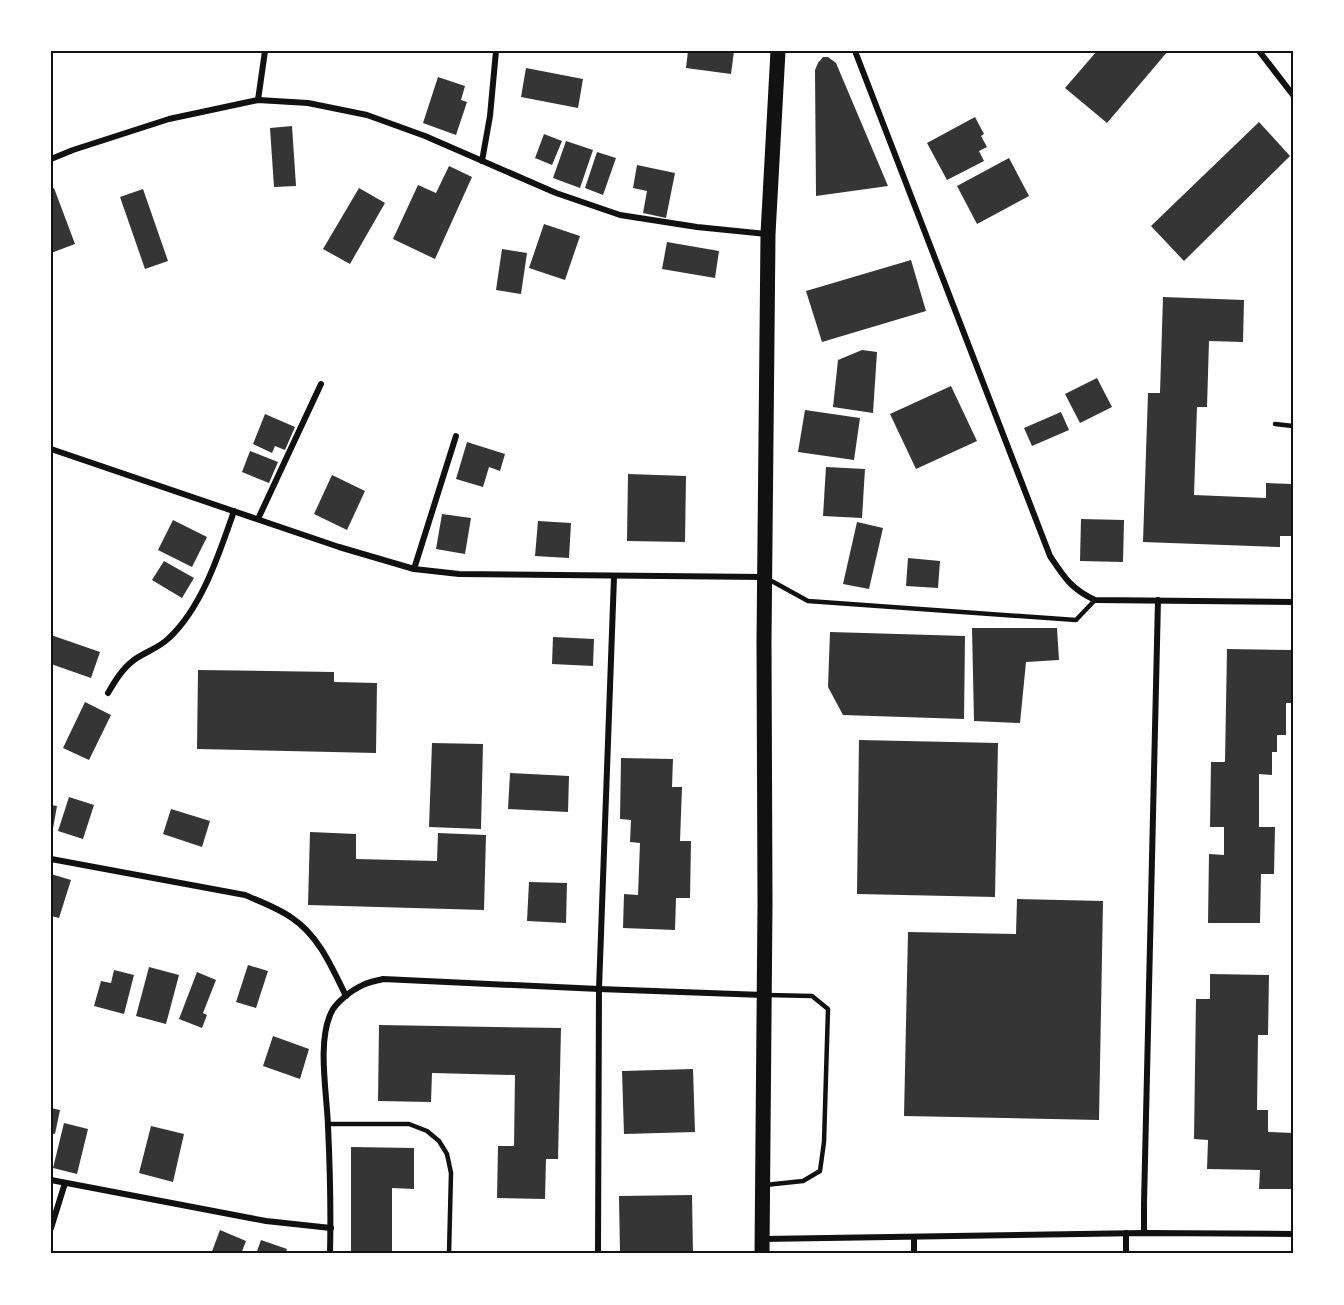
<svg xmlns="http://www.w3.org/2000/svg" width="1344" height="1305" viewBox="0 0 1344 1305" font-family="'Source Sans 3',sans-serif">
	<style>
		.building { fill: #353535 }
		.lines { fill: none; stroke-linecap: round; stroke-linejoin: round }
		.service { stroke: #111; stroke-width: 4.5 }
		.minor { stroke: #111; stroke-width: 6 }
		.primary { stroke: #111; stroke-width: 15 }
		.neatline { fill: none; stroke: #111; stroke-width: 2 }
	</style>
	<rect width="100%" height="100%" fill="#fff"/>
	<!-- building -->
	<g class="building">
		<polygon points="688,51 734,51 731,74 686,68"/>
		<polygon points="1097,51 1168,51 1107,123 1065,88"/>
		<polygon points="823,57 828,57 836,63 888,186 816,196 815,70 818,63"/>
		<polygon points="526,68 583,79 578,108 521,97"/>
		<polygon points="438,77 465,86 461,100 467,102 456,135 423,123"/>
		<polygon points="975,117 984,134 981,136 987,147 979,151 984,161 947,180 927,143"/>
		<polygon points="1259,122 1290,156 1184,261 1151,226"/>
		<polygon points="292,126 296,186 274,187 270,128"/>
		<polygon points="544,134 562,141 552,165 535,158"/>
		<polygon points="566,141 593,150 580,188 553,178"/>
		<polygon points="597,152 616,158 603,195 585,188"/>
		<polygon points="1009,158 1029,196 977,224 957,186"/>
		<polygon points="637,165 675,173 666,218 643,213 647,191 633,188"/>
		<polygon points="449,166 472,177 435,259 393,239 418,185 436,193"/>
		<polygon points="54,188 75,244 51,253 51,189"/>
		<polygon points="359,188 385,203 350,264 323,249"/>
		<polygon points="143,189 168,261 145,269 120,197"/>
		<polygon points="544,224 580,236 565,280 529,268"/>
		<polygon points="667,242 719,251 715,278 662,269"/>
		<polygon points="502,249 527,253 521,294 496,290"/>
		<polygon points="911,260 926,311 822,342 806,291"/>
		<polygon points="1163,297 1244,300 1243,342 1209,341 1207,407 1197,407 1194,495 1266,498 1266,483 1293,484 1293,536 1280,536 1280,547 1143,542 1148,393 1160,393"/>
		<polygon points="862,350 877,352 873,413 833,407 838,360"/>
		<polygon points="1097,378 1112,407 1080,423 1065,394"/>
		<polygon points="951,386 977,441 916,469 890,414"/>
		<polygon points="805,410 860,418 854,460 798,452"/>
		<polygon points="1061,412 1069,430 1032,446 1024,428"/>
		<polygon points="265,414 295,427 285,450 275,446 272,453 253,444"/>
		<polygon points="467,442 505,454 500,471 489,467 483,487 456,479"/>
		<polygon points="250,451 278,462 269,483 242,472"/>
		<polygon points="826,467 865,469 862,518 823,516"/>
		<polygon points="628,474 686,476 685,542 627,541"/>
		<polygon points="332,475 365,491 347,530 314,514"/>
		<polygon points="442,514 471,518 465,554 436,549"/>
		<polygon points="1081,519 1124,520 1123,562 1080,561"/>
		<polygon points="173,520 207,537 192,567 158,550"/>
		<polygon points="538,521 571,523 569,558 535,556"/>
		<polygon points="857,522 883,528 869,589 843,584"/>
		<polygon points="908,558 940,561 938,588 906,586"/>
		<polygon points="164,561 194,578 182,598 152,580"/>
		<polygon points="972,628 1057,628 1059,660 1026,662 1020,723 974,721"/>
		<polygon points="830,632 965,636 964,719 843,715 828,687"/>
		<polygon points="51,635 100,652 91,678 51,664"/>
		<polygon points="553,637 594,639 593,666 552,664"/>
		<polygon points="1227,649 1293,650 1293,703 1286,703 1286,735 1277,735 1277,752 1272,752 1272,775 1259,774 1259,827 1275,827 1274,874 1261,874 1260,923 1208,923 1209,854 1224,855 1224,827 1210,827 1211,762 1225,762"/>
		<polygon points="198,670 334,672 334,682 377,683 376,753 197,749"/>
		<polygon points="85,702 111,715 89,760 63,748"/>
		<polygon points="859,740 998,743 995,897 857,894"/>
		<polygon points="432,743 483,744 481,829 429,827"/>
		<polygon points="621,758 673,759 672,787 682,787 680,841 691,841 690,898 676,898 675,930 623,928 624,894 638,895 640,843 630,842 631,820 620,819"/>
		<polygon points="510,773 569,776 568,812 508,809"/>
		<polygon points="69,797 94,805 83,839 58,831"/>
		<polygon points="51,805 57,806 52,834 51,834"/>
		<polygon points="171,809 210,821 202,847 163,834"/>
		<polygon points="310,832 356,834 356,859 437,861 438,833 486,835 484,910 308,905"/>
		<polygon points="51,874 71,880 59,918 51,916"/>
		<polygon points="529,882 567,883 566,923 527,921"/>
		<polygon points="1017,899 1103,901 1099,1120 904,1116 908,932 1016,934"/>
		<polygon points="248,965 268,971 256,1008 236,1002"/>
		<polygon points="149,967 179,975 166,1024 136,1016"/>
		<polygon points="114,970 134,975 124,1014 94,1006 101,981 111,983"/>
		<polygon points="197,972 216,980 203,1013 207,1015 202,1028 179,1019"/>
		<polygon points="1210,974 1269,975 1268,1035 1258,1035 1257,1110 1268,1110 1268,1132 1293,1133 1293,1189 1259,1189 1260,1170 1207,1169 1208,1140 1194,1139 1196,999 1210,999"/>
		<polygon points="379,1025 561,1028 558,1159 546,1159 545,1199 497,1198 498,1146 514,1146 515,1075 432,1073 431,1102 378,1101"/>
		<polygon points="273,1036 309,1049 300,1079 263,1066"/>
		<polygon points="693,1069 695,1132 624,1134 622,1071"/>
		<polygon points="51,1108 60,1110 55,1134 51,1133"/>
		<polygon points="64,1123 88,1129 77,1174 53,1168"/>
		<polygon points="151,1126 184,1134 173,1182 139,1173"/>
		<polygon points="351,1147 414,1148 414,1189 392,1188 392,1254 351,1254"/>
		<polygon points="692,1195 693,1254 620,1254 619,1196"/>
		<polygon points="220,1230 246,1241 241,1254 211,1254"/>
		<polygon points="261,1240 287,1249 285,1254 256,1254"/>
	</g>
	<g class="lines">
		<!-- service -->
		<g class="service">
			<polyline points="1275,424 1293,426"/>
			<polyline points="768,579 808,601 1076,620 1095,600"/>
			<polyline points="328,1124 409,1124 427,1131 439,1141 447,1154 451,1173 449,1254"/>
			<polyline points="765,1185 803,1181 820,1171 824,1142 828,1009 812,996 767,995"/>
		</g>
		<!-- minor -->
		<g class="minor">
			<path d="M855,51L1050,556C1064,577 1071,589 1095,600L1293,602"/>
			<polyline points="1259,51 1293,95"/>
			<polyline points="258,100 265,51"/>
			<polyline points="51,159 73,150 169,119 258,100 308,103 367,115 425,136 556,193 620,215 697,227 767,234"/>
			<polyline points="482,161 490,116 496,51"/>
			<polyline points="51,449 339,547 414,569 459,574 763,577"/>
			<polyline points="258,519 321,384"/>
			<polyline points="414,569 456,436"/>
			<path d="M108,693C115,681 122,669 134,660C145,652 159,648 169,638C202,607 219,554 234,511"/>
			<path d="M51,859L245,895C261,902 278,908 292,918C319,936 332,968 346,996"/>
			<polyline points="51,1180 266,1221 331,1228"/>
			<polyline points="51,1228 65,1183"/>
			<polyline points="1144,1233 1144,1203 1158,600"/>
			<polyline points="914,1237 914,1254"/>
			<polyline points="763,1239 1144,1233 1293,1234"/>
			<path d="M330,1254C331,1211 330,1168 328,1126C327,1094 317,1042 331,1013C335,1003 352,990 361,986C368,982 376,981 383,979L599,989L763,995"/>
			<polyline points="598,1254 599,989 614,577"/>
			<polyline points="1126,1254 1126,1233"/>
		</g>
		<!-- primary -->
		<polyline class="primary" points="762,1254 765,903 764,641 768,234 778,51"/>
	</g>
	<!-- border -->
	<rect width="1344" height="1305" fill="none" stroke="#ffffff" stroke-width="105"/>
	<rect x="52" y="52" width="1240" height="1200" class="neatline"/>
</svg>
